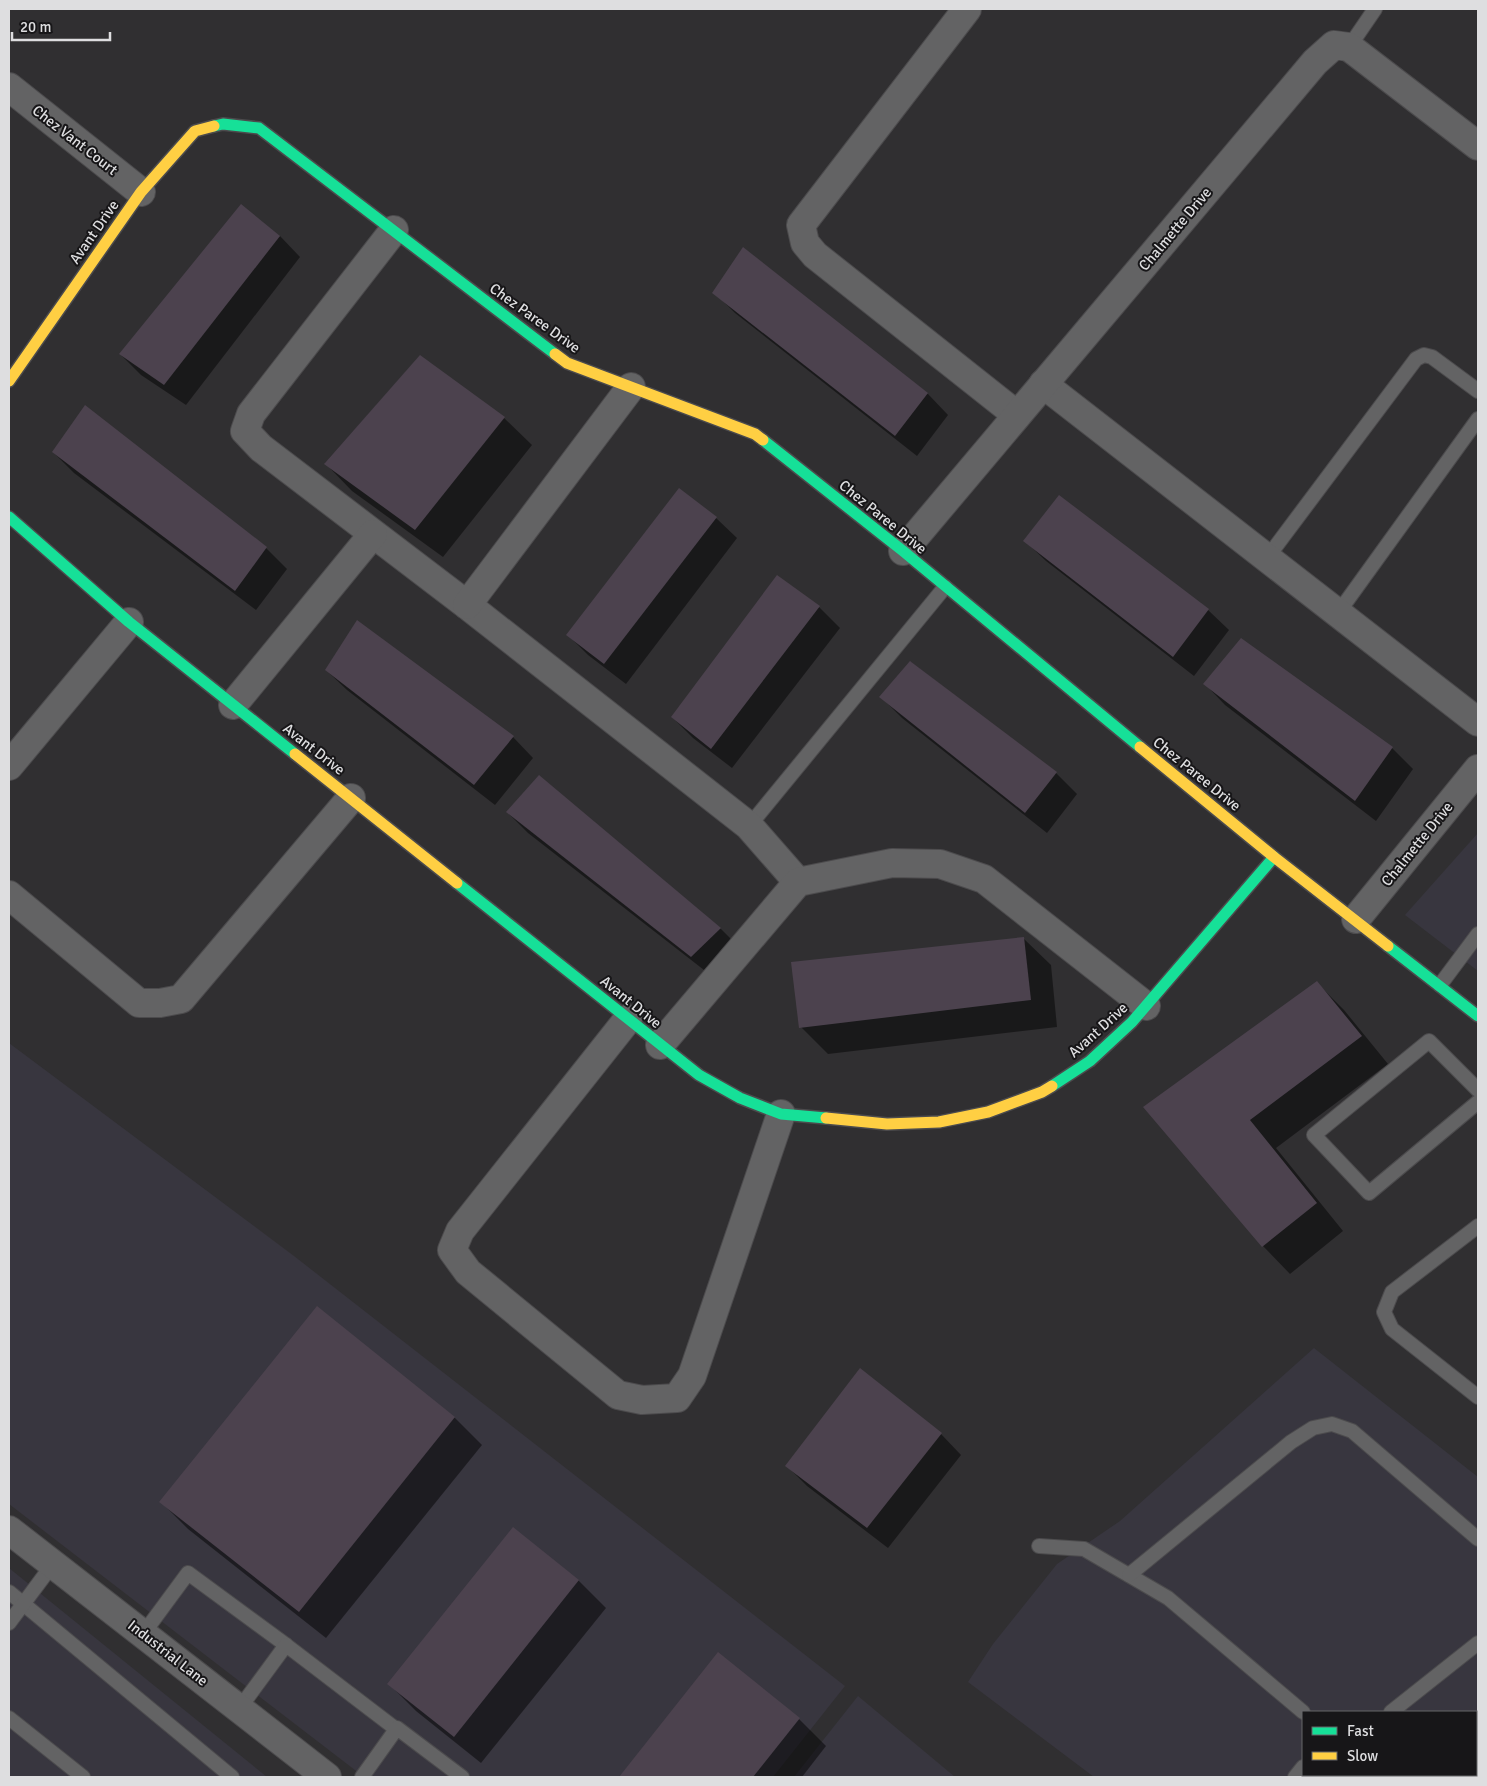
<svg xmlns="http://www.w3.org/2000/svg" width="1487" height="1786" viewBox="0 0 1487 1786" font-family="Signika,sans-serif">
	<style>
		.built { fill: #38363f }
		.shadow { fill: #0007 }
		.building { fill: #4c424e }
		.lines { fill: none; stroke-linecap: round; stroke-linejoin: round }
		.lane-casing { stroke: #4c4b4d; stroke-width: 16 }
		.street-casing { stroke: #4c4b4d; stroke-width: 30 }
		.fast-casing { stroke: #4c4b4d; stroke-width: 14 }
		.slow-casing { stroke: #4c4b4d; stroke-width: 14 }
		.lane { stroke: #636364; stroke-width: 14 }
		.street { stroke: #636364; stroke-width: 28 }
		.fast { stroke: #16e098; stroke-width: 11 }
		.slow { stroke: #ffcf43; stroke-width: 11 }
		.labels { text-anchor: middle; stroke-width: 4; stroke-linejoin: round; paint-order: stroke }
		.street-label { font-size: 15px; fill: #dedee0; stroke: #171618 }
	</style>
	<rect width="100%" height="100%" fill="#302f31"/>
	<!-- built -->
	<g class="built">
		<polygon points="1478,833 1478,971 1405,915"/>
		<polygon points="9,1043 294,1256 845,1686 773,1777 364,1777 9,1504"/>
		<polygon points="1314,1348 1478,1477 1478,1716 1476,1718 1476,1712 1303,1712 1303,1775 1403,1775 1400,1777 1094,1777 968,1682 993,1644 1057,1564 1120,1521"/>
		<polygon points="9,1568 267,1777 9,1777"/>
		<polygon points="858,1696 955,1777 794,1777"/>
	</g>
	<!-- shadow -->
	<g class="shadow">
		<polygon points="280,236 300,257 186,405 141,375 120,354"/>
		<polygon points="744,249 928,394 948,415 917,456 735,313 714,292"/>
		<polygon points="420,356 504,418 532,445 443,557 352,491 325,463"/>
		<polygon points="53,452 266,548 287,569 256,610 74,473"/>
		<polygon points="716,518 737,538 626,684 588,655 568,635"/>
		<polygon points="1025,541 1208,610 1229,630 1194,676 1046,561"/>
		<polygon points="819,607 840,628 732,768 693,738 672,717"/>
		<polygon points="911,662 1056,773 1077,794 1047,833 902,718 881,697"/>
		<polygon points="326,670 513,737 533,758 495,805 347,690"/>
		<polygon points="1205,684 1392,748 1413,769 1376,821 1225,705"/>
		<polygon points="539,776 721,929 741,949 713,977 528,833 507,812"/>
		<polygon points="1023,938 1051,965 1057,1027 828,1054 801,1027"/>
		<polygon points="1317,983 1344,1010 1388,1064 1276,1148 1343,1231 1290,1274 1263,1246 1145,1107"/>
		<polygon points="317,1308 455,1418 482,1445 326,1638 188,1529 161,1502"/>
		<polygon points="941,1434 961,1455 888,1548 807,1486 787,1466"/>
		<polygon points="514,1529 579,1581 606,1608 481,1763 416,1711 389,1684"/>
		<polygon points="718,1654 799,1719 826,1746 802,1777 620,1777"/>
	</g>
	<!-- building -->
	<g class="building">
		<polygon points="241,204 280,236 164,385 119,354"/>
		<polygon points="743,247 928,393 895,436 712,293"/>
		<polygon points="420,355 505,417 415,530 324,464"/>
		<polygon points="85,405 267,547 235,591 52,452"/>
		<polygon points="679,488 717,517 604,664 566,635"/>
		<polygon points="1059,495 1209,609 1173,657 1023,541"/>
		<polygon points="777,575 820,606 711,749 671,717"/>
		<polygon points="357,620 514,736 474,785 325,670"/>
		<polygon points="1241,638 1393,747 1355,801 1203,684"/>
		<polygon points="910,661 1057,772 1025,813 879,697"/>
		<polygon points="539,775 721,928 691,957 506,812"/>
		<polygon points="1024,937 1031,1000 799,1028 791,962"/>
		<polygon points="1317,981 1362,1036 1250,1120 1317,1203 1262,1247 1143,1107"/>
		<polygon points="317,1306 455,1417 299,1612 159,1502"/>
		<polygon points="860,1368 942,1433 867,1528 785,1466"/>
		<polygon points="513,1527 579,1580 454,1737 387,1684"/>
		<polygon points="718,1652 800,1718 753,1777 619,1777"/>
	</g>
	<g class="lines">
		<defs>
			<g id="lane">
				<polyline points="1349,47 1375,9"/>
				<polyline points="1267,558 1416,359 1424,355 1432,357 1478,391"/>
				<polyline points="1338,613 1478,419"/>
				<polyline points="749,826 945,587"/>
				<polyline points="1440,985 1478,934"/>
				<polyline points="1478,1090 1429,1041 1314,1135 1369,1193 1478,1102"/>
				<polyline points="1478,1226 1392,1292 1384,1312 1392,1329 1478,1397"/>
				<polyline points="1039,1546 1084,1549 1168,1598 1303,1712"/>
				<polyline points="1129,1575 1291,1442 1313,1428 1332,1424 1352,1431 1478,1539"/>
				<polyline points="9,1592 232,1777"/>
				<polyline points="9,1623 53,1564"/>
				<polyline points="143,1634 188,1573 286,1645"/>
				<polyline points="239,1709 286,1645 396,1729"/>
				<polyline points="1391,1712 1478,1643"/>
				<polyline points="9,1718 83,1777"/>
				<polyline points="1377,1775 1380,1777"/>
				<polyline points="362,1777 397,1728 462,1777"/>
				<polyline points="1295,1777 1303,1767"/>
			</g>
			<g id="street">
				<polyline points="967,9 801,225 805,243 815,255 1017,415"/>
				<polyline points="9,87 141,192"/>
				<polyline points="394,230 251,414 245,431 261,448 467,605 749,826 798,882"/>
				<polyline points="1043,384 1478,722"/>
				<polyline points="903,551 1315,62 1334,45 1349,47 1478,146"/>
				<polyline points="467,605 631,387"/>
				<polyline points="233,705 373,534"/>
				<polyline points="9,766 129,622"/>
				<polyline points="9,895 139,1003 160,1003 181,999 351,798"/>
				<polyline points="1356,919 1478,769"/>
				<polyline points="628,1019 460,1231 452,1250 468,1272 618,1395 642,1400 677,1398 692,1376 781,1114"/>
				<polyline points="660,1045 798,882 892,863 940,864 984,879 1146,1006"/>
				<polyline points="9,1530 327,1777"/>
			</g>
			<g id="fast">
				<polyline points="214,126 223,124 259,128 555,354"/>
				<polyline points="763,440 903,551 1140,747"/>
				<polyline points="9,517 129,622 295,754"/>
				<polyline points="457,883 699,1075 740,1098 781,1114 826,1118"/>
				<polyline points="1388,946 1478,1016"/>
				<polyline points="1052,1086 1090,1061 1132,1022 1274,857"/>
			</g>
			<g id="slow">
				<polyline points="555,354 567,363 755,434 763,440"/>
				<polyline points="9,381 141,192 195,131 214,126"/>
				<polyline points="1140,747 1274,857 1388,946"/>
				<polyline points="295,754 457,883"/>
				<polyline points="826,1118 887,1124 939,1122 988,1112 1042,1092 1052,1086"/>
			</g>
		</defs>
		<!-- lane casing -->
		<use href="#lane" class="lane-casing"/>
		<!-- street casing -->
		<use href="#street" class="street-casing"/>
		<!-- fast casing -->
		<use href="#fast" class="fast-casing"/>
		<!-- slow casing -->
		<use href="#slow" class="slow-casing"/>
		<!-- lane -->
		<use href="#lane" class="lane"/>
		<!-- street -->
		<use href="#street" class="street"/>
		<!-- fast -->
		<use href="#fast" class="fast"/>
		<!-- slow -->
		<use href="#slow" class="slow"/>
	</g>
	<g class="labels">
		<!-- street labels -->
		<g class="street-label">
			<text transform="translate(75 140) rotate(38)" y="5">Chez Vant Court</text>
			<text transform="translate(1175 229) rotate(-50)" y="5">Chalmette Drive</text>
			<text transform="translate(94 232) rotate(-55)" y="5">Avant Drive</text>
			<text transform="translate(535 318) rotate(36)" y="5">Chez Paree Drive</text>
			<text transform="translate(883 517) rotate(39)" y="5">Chez Paree Drive</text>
			<text transform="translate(314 749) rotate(38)" y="5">Avant Drive</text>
			<text transform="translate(1197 774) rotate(39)" y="5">Chez Paree Drive</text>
			<text transform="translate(1417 844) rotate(-51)" y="5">Chalmette Drive</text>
			<text transform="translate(631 1002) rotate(39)" y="5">Avant Drive</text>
			<text transform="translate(1098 1030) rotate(-42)" y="5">Avant Drive</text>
			<text transform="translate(168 1653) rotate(38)" y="5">Industrial Lane</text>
		</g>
	</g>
	<!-- border -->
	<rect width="1487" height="1786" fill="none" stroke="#dedee0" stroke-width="20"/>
	<!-- legend -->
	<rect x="1302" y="1711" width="175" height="65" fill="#171618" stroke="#676668"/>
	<rect x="1312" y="1727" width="25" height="8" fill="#16e098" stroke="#676668"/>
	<text x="1347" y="1736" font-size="15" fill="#dedee0">Fast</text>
	<rect x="1312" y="1752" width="25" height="8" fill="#ffcf43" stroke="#676668"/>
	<text x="1347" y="1761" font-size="15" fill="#dedee0">Slow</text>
	<!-- scale -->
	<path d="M12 32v8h98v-8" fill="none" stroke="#dedee0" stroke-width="2.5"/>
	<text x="20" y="32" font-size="15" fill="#dedee0" stroke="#171618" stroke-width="4" paint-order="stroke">20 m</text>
</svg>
